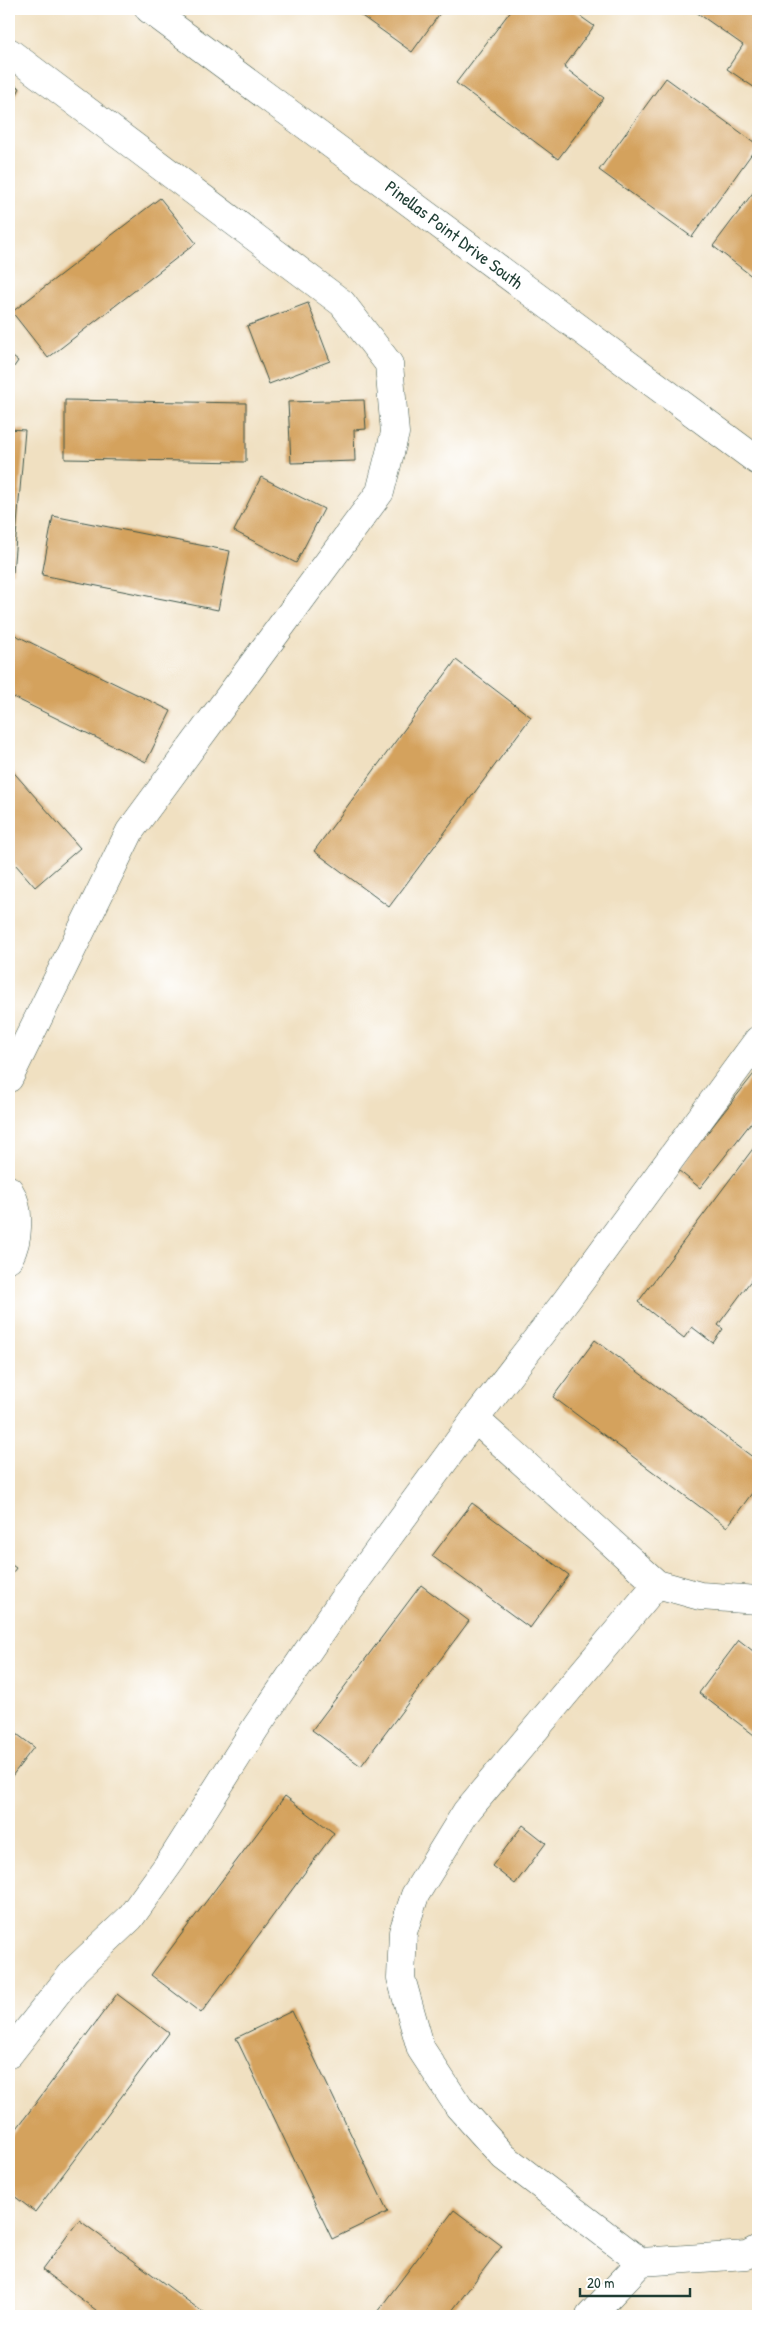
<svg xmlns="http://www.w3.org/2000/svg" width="767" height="2325" viewBox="0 0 767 2325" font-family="'Patrick Hand',sans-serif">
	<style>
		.building { fill: #d4a25d }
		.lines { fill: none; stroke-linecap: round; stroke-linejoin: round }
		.minor-casing { stroke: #3e5549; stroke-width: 29 }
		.minor { stroke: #fff; stroke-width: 28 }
		.labels { text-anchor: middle; stroke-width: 4.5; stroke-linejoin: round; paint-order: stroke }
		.street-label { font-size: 18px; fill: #1f3d34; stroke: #fff }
	</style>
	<rect width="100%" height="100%" fill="#fff"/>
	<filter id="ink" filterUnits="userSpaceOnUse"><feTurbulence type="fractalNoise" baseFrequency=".02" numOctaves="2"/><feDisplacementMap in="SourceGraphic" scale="10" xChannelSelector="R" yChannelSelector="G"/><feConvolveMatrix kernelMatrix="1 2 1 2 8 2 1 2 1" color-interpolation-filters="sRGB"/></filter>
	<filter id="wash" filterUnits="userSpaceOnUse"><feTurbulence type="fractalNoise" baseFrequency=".0096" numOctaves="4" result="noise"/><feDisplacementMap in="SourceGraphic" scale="20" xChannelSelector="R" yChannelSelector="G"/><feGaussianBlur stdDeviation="1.12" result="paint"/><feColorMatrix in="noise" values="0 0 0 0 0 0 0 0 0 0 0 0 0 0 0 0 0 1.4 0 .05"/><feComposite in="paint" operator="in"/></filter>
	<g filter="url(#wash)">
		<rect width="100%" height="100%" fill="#f0e0c1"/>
		<g id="blocks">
			<!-- building -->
			<g class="building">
				<polygon points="352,9 443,9 412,52"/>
				<polygon points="512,9 570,9 594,26 564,67 604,98 558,159 456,83"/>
				<polygon points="698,9 758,9 758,90 727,69 743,45 696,12"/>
				<polygon points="666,78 758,145 692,237 599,170"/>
				<polygon points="9,82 20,88 9,110"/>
				<polygon points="758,186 758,281 713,246"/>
				<polygon points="160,198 196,243 48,358 12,312"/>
				<polygon points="308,303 330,361 269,384 247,326"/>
				<polygon points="9,354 18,361 9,374"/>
				<polygon points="65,400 246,403 246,462 65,459"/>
				<polygon points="364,400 366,429 354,430 355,461 291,463 288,402"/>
				<polygon points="9,429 25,430 13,573 9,573"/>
				<polygon points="261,477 324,509 296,563 234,531"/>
				<polygon points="53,516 230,551 218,610 42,575"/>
				<polygon points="9,632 171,711 146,762 9,695"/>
				<polygon points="456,660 531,717 389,907 314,851"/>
				<polygon points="9,767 80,848 35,887 9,857"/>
				<polygon points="757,1070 758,1114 700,1188 678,1170"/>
				<polygon points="758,1142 758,1271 718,1325 723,1329 713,1343 692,1327 684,1338 638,1302"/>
				<polygon points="595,1340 758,1461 758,1485 727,1527 553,1397"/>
				<polygon points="472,1503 569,1575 530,1628 432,1556"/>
				<polygon points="9,1563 16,1568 9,1578"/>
				<polygon points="421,1585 469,1621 361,1766 312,1730"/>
				<polygon points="739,1640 758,1655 758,1738 699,1693"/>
				<polygon points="9,1728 34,1747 9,1780"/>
				<polygon points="285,1796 334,1833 201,2013 151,1975"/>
				<polygon points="523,1825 546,1843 515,1884 492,1866"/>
				<polygon points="117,1994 169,2033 35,2212 9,2192 9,2139"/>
				<polygon points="292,2011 388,2212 332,2239 236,2038"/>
				<polygon points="454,2210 502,2246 448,2316 374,2316"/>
				<polygon points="79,2220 208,2316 104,2316 42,2270"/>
			</g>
		</g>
	</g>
	<g filter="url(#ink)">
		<use href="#blocks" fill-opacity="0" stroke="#3e5549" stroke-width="1"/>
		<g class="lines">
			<defs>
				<g id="minor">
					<polyline points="149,9 758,461"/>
					<polyline points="9,52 342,303 389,364 395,433 380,492 130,831 9,1078"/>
					<path d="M9,1190C21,1208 19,1240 9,1258"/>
					<polyline points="475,1419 657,1584 700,1596 758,1600"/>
					<polyline points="9,2054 75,1970 130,1918 173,1858 256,1727 348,1592 475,1419 566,1301 758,1040"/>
					<polyline points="641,2262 504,2157 459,2107 421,2049 401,1978 403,1932 415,1895 466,1812 657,1584"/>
					<polyline points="590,2316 641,2262 747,2255 758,2249"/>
				</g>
			</defs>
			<!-- minor casing -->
			<use href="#minor" class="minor-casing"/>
			<!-- minor -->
			<use href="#minor" class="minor"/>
		</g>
	</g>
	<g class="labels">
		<!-- street labels -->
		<g class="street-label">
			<text transform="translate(454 235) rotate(37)" y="6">Pinellas Point Drive South</text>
		</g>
	</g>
	<!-- margin -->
	<rect width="767" height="2325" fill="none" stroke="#fff" stroke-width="30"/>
	<!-- scale -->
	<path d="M580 2288v8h110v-8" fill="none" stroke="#1f3d34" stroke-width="2.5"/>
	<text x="587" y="2288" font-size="15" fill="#1f3d34" stroke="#ffffff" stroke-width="4" paint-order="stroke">20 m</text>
</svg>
